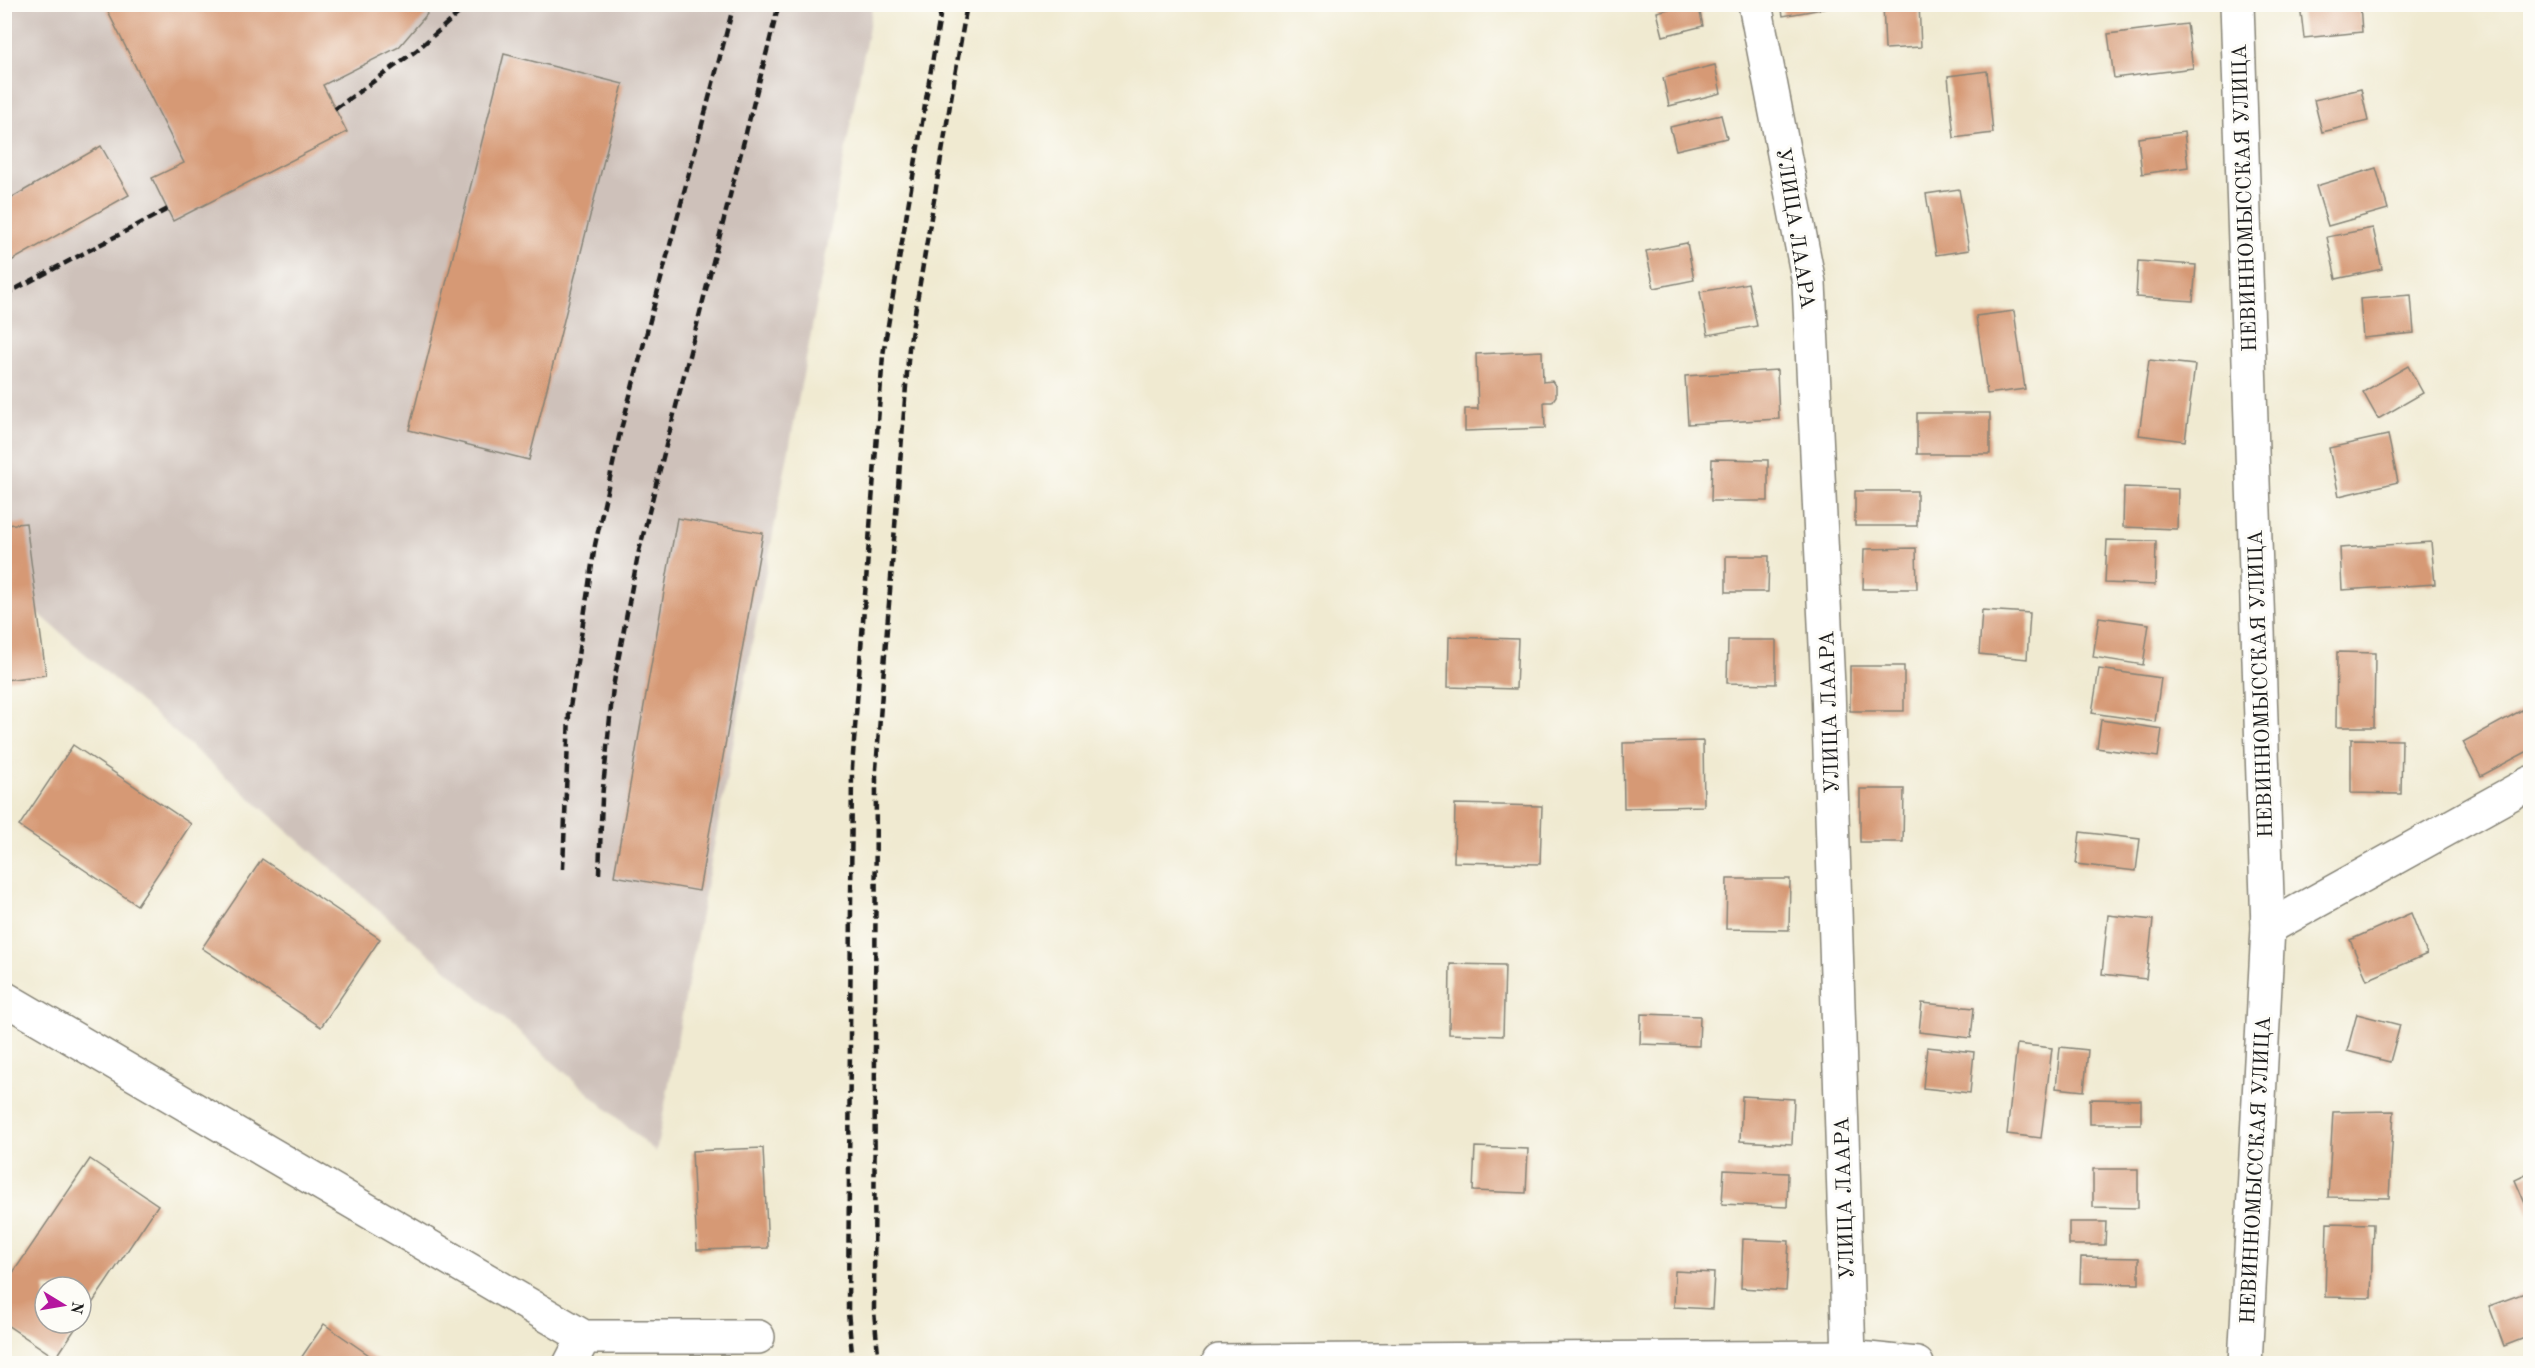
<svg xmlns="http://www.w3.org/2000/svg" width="2535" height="1368" viewBox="0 0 2535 1368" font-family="'Old Standard TT',serif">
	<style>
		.industrial { fill: #cec1ba }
		.building { fill: #d69975 }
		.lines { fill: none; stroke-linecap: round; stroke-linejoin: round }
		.minor-casing { stroke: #868376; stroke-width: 36 }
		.minor { stroke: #fff; stroke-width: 33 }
		.rail { stroke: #1c1c1c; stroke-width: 4.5; stroke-dasharray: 9 4.5; stroke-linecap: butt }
		.labels { text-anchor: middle; stroke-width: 6; stroke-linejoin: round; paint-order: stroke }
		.street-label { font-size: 21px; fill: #1c1c1c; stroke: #fdfcf7 }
	</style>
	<rect width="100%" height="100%" fill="#fdfcf7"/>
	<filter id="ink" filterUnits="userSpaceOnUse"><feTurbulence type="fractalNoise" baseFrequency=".0167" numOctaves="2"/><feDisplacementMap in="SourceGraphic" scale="12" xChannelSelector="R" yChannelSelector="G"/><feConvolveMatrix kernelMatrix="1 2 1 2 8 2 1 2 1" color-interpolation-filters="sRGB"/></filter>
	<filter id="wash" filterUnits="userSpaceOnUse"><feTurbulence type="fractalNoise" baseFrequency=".008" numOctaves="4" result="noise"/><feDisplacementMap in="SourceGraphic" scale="24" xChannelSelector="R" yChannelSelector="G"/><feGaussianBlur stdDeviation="1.35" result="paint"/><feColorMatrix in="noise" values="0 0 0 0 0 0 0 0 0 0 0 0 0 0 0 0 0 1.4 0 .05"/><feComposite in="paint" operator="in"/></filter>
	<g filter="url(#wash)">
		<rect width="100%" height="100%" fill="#f0ead1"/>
		<!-- industrial -->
		<polygon class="industrial" points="5,5 873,5 656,1152 5,584"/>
		<g id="blocks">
			<!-- building -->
			<g class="building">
				<polygon points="104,4 423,4 427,14 399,47 323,85 347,132 173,221 152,178 184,163"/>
				<polygon points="1687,4 1698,4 1703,26 1663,36 1657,12"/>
				<polygon points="1781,4 1839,4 1839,6 1783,16"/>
				<polygon points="1883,4 1919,4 1921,47 1885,49"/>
				<polygon points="2300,4 2360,4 2362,32 2304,38"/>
				<polygon points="2187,24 2193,68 2114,78 2108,34"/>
				<polygon points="504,54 623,84 529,460 409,430"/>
				<polygon points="1715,65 1721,93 1669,106 1663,78"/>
				<polygon points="1987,71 1993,133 1954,138 1948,76"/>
				<polygon points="2361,89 2368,121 2322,132 2314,100"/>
				<polygon points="1721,115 1727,138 1676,150 1670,127"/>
				<polygon points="2184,132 2188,167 2142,174 2138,138"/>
				<polygon points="101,146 129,195 4,265 4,202"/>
				<polygon points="2376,168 2388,209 2328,226 2316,186"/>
				<polygon points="1959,189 1969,250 1936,255 1926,194"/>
				<polygon points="2373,228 2382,269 2336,279 2327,237"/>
				<polygon points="1687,243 1694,280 1654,288 1646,251"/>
				<polygon points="2138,261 2196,265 2193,301 2136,297"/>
				<polygon points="1748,283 1757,326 1708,335 1700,292"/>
				<polygon points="2411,295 2414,333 2363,338 2360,299"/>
				<polygon points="2014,311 2025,389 1987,394 1976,316"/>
				<polygon points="1542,351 1543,382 1552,381 1556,387 1556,396 1552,402 1544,402 1545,428 1465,431 1465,409 1478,409 1476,354"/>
				<polygon points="2149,360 2195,365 2185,441 2139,435"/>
				<polygon points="2408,366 2423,393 2378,419 2363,392"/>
				<polygon points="1777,370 1779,419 1688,424 1685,376"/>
				<rect x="1917" y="413" width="73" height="41"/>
				<polygon points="2388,435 2398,482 2339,496 2329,448"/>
				<polygon points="1712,459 1768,460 1768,501 1711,501"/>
				<polygon points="2124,487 2178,489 2177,529 2123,527"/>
				<rect x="1855" y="491" width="62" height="35"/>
				<polygon points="677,518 763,533 699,891 614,876"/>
				<polygon points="26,523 46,675 5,680 5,525"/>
				<polygon points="2107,540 2156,541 2155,585 2105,583"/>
				<polygon points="2431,542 2435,584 2342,590 2340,548"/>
				<polygon points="1916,548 1917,589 1863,589 1864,549"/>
				<polygon points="1726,556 1769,556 1768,592 1726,592"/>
				<polygon points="1982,610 2030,613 2027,659 1979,654"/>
				<polygon points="2099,617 2149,624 2143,665 2093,657"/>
				<polygon points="1449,637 1518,639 1516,689 1448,687"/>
				<polygon points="1728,640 1776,640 1776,684 1727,683"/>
				<polygon points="2337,652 2375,653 2374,727 2336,727"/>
				<rect x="1850" y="666" width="54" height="45"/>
				<polygon points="2099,669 2161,678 2155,722 2092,713"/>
				<polygon points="2522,710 2530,726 2530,750 2481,776 2463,742"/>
				<polygon points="2101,720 2162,729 2158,757 2097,748"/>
				<polygon points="2351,739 2402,740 2401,794 2351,793"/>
				<polygon points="1703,741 1704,806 1624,808 1623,743"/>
				<polygon points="73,745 191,824 137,905 19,826"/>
				<polygon points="1860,789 1904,789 1903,842 1860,842"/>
				<polygon points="1455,804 1542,806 1540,864 1454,862"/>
				<polygon points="2080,832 2140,839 2136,871 2076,864"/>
				<polygon points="262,859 380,939 321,1027 202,948"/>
				<polygon points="1727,879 1790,879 1789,930 1726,929"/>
				<polygon points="2411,913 2427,954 2367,980 2350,940"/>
				<polygon points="2108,915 2153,920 2146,979 2102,974"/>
				<polygon points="1450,964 1505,965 1503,1036 1449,1034"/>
				<polygon points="1922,1003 1974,1008 1971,1038 1919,1032"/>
				<polygon points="1641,1014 1700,1016 1699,1046 1640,1044"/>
				<polygon points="2357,1014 2400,1025 2390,1062 2347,1051"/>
				<polygon points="2017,1044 2052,1048 2041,1138 2007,1134"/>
				<polygon points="1927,1047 1974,1052 1970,1093 1923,1088"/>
				<polygon points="2060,1047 2088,1050 2084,1091 2056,1088"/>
				<polygon points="1742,1096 1794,1099 1792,1144 1740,1141"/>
				<polygon points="2090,1099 2141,1100 2141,1124 2090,1124"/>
				<polygon points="2394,1111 2389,1198 2328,1197 2333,1112"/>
				<polygon points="1475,1147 1528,1149 1526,1193 1473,1191"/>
				<polygon points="763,1148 768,1248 697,1250 692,1151"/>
				<polygon points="90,1159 158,1205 81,1320 81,1287 45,1287 45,1323 79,1323 56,1358 4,1323 4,1286"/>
				<polygon points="2093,1169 2138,1169 2138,1208 2093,1207"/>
				<polygon points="1724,1170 1788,1173 1787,1207 1722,1204"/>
				<polygon points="2530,1173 2530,1215 2515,1180"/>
				<polygon points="2069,1222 2106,1222 2105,1245 2069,1245"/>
				<polygon points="2327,1223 2373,1224 2371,1298 2325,1297"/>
				<polygon points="1743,1239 1789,1241 1786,1291 1741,1288"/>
				<polygon points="2081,1257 2139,1258 2139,1284 2080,1283"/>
				<polygon points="1675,1271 1714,1273 1712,1309 1674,1307"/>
				<polygon points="2530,1291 2530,1336 2504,1346 2489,1306"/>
				<polygon points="324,1324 382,1364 297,1364"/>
			</g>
		</g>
	</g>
	<g filter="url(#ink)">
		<use href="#blocks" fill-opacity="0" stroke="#868376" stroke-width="1.5"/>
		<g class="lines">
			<defs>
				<g id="minor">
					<polyline points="1755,4 1809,283 1828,687 1849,1357 1917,1364"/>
					<polyline points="2237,4 2268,928 2245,1364"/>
					<polyline points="2268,928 2530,783"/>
					<polyline points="4,998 584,1337 758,1337"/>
					<polyline points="1219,1361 1849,1357 1848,1364"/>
					<polyline points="570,1364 584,1337"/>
				</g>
			</defs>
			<!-- minor casing -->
			<use href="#minor" class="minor-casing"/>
			<!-- minor -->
			<use href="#minor" class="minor"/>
			<!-- rail -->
			<g class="rail">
				<polyline points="335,109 417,50 469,4"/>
				<polyline points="4,295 168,209"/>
				<polyline points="563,869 569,714 595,545 619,437 734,4"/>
				<polyline points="599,874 602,798 613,687 638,555 779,4"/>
				<polyline points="853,1364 848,1312 852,768 883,355 942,4"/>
				<polyline points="879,1364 874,1311 876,769 909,348 967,4"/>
			</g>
		</g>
	</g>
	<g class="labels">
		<!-- street labels -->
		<g class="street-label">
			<text transform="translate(2244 198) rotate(-92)" y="7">НЕВИННОМЫССКАЯ УЛИЦА</text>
			<text transform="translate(1796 228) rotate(81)" y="7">УЛИЦА ЛААРА</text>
			<text transform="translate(2260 684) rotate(-92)" y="7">НЕВИННОМЫССКАЯ УЛИЦА</text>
			<text transform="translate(1829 712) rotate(-92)" y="7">УЛИЦА ЛААРА</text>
			<text transform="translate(2255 1170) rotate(-87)" y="7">НЕВИННОМЫССКАЯ УЛИЦА</text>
			<text transform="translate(1844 1198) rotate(-92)" y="7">УЛИЦА ЛААРА</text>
		</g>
	</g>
	<!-- margin -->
	<rect width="2535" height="1368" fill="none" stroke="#fdfcf7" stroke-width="24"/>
	<!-- north arrow -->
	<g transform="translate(63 1305) rotate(101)"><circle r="28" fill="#fdfcf7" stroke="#a3a29f" stroke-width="1.5"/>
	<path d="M0-4.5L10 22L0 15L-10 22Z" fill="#b5179e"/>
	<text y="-9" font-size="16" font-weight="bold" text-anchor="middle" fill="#1c1c1c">N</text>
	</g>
</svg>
